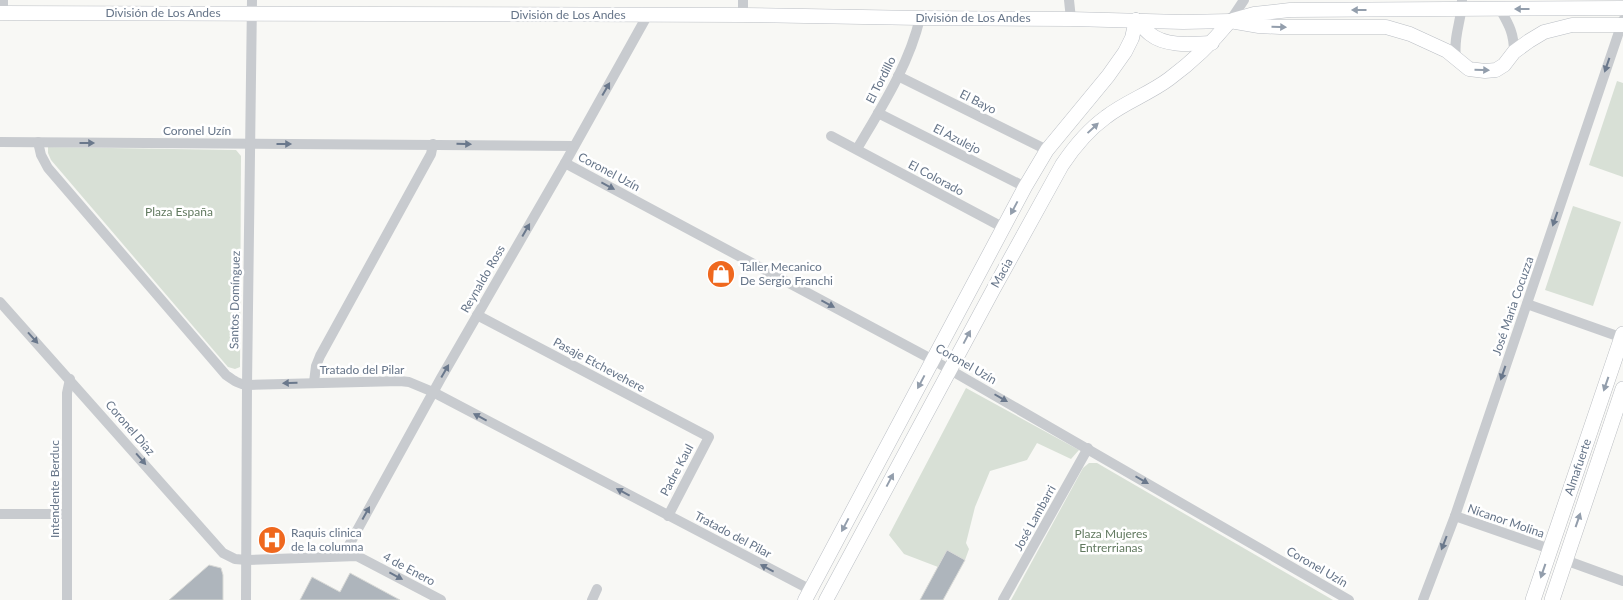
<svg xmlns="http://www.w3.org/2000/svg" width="1623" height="600" viewBox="0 0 1623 600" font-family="Lato,sans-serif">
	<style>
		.green { fill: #d8e0d6 }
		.building { fill: #aeb5bc; stroke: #d9dad7 }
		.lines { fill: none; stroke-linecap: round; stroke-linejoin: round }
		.secondary-casing { stroke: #babec4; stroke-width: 15 }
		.primary-casing { stroke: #b9bcc1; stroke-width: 16 }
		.street { stroke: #c8cbcf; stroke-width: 10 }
		.secondary { stroke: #fff; stroke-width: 14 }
		.primary { stroke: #fff; stroke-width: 15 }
		.oneway { fill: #939eac }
		.oneway2 { fill: #6a788c }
		.labels { text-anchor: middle; stroke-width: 5; stroke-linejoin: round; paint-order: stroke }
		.street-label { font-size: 12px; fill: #657488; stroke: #fff }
		.park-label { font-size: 12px; fill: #627a60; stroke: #fff }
		.poi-label { font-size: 12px; fill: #657488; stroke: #fff; text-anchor: start }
	</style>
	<rect width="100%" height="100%" fill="#f8f8f5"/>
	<!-- green -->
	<g class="green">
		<polygon points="1617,81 1623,83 1623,177 1589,165"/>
		<polygon points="48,147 236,150 241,156 240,367 235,369 228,367 51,160 48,153"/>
		<polygon points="1573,206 1621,222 1593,306 1545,290"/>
		<polygon points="966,388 1079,450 1071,459 1037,443 1027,460 990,471 975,507 966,543 969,549 965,560 947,550 938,567 904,554 889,535"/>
		<polygon points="1089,463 1097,463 1333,600 1011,600 1083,468"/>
	</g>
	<!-- building -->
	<g class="building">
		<polygon points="947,550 965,560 943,600 920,600"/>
		<polygon points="209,565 221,568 223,575 223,600 169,600"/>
		<polygon points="350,573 400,600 300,600 312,577 340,592"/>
	</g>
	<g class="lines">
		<defs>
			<g id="secondary">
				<polyline points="0,13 743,15 920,18 1071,19 1183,22 1230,21 1259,26 1280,27 1386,27 1410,34 1447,51 1469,69 1485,71 1496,70 1504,65 1514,52 1529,41 1544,32 1572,25 1623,25"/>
				<path d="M1136,20C1141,25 1145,30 1150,34C1166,47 1192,44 1212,43"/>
				<polyline points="1233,20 1254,14 1290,10 1623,8"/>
				<polyline points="805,600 1025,187 1047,150 1108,76 1125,52 1132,38 1136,20"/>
				<path d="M826,600L993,290L1062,165C1074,147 1088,130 1106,117C1125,102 1149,94 1169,79C1192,62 1212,43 1230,21"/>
			</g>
			<g id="primary">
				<polyline points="1533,600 1623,334"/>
				<polyline points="1552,600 1623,389"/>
			</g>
		</defs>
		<!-- secondary casing -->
		<use href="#secondary" class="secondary-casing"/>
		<!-- primary casing -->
		<use href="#primary" class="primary-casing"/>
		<!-- street -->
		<g class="street">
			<polyline points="1069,0 1071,19"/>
			<path d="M1500,9C1509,25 1514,33 1514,52"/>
			<polyline points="3,13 3,0"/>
			<polyline points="743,15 743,0"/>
			<polyline points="1230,21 1244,0"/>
			<path d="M1456,57C1453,36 1462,20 1462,0"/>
			<polyline points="898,76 1047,150"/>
			<polyline points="878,113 1025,187"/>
			<polyline points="831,136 1004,228"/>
			<polyline points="0,142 574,146"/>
			<path d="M38,142L41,155L48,168L226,375C233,380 238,384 247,385L400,381L409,382L433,392L811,590"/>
			<path d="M857,149C881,108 909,65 920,18"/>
			<polyline points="565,163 933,360 1349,600"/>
			<polyline points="0,302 223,553 235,559 247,560 357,556 441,600"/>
			<polyline points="1527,304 1623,338"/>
			<polyline points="477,315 709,437 668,516"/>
			<polyline points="314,382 316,366 320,356 431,154 433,144"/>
			<polyline points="0,514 67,514"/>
			<polyline points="1455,516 1550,549"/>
			<polyline points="343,556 441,378 565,163 647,16"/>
			<polyline points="1565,560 1623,581"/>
			<polyline points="67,600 67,393 70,379"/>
			<polyline points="246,600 247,385 252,0"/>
			<polyline points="592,600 597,589"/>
			<polyline points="1003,600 1088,448"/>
			<polyline points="1423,600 1455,516 1623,20"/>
		</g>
		<!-- secondary -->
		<use href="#secondary" class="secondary"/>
		<!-- primary -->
		<use href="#primary" class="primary"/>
	</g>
	<!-- one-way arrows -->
	<defs><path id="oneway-solid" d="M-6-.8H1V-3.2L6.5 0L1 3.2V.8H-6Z" transform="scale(1.25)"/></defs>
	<g class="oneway">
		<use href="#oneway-solid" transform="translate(1522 9) rotate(180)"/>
		<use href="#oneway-solid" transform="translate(1359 10) rotate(180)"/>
		<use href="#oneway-solid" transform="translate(1279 27) rotate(2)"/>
		<use href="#oneway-solid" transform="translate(1482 70) rotate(2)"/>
		<use href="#oneway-solid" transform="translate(1093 128) rotate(-43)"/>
		<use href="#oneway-solid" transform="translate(1014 208) rotate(118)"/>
		<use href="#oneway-solid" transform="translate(967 337) rotate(-62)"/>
		<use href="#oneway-solid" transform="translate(921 382) rotate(118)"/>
		<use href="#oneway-solid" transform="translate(1606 384) rotate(109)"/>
		<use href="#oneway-solid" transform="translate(890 480) rotate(-62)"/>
		<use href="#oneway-solid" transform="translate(1578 520) rotate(-71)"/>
		<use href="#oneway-solid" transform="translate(845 525) rotate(118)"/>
		<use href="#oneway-solid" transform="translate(1543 571) rotate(109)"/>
	</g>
	<g class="oneway2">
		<use href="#oneway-solid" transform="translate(1607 65) rotate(109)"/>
		<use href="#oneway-solid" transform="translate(606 89) rotate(-60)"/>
		<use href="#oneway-solid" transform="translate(87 143)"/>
		<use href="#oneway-solid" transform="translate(284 144)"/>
		<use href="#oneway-solid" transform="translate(464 144) rotate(1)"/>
		<use href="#oneway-solid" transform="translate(608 186) rotate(28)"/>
		<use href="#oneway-solid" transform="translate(1555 219) rotate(109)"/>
		<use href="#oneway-solid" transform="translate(526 230) rotate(-60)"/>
		<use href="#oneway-solid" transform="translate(828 304) rotate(28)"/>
		<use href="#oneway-solid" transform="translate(33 338) rotate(48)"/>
		<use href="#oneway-solid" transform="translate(445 371) rotate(-60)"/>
		<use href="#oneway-solid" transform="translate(1503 373) rotate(109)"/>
		<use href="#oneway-solid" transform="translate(290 383) rotate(178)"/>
		<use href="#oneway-solid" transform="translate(1001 398) rotate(30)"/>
		<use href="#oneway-solid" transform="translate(480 417) rotate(-152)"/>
		<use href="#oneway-solid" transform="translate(141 459) rotate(49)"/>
		<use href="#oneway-solid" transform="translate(1142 480) rotate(30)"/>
		<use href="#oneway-solid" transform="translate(623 492) rotate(-152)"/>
		<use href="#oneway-solid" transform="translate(366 513) rotate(-61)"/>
		<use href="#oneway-solid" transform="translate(1444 543) rotate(111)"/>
		<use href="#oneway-solid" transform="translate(767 568) rotate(-152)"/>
		<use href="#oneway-solid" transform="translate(396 576) rotate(28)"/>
	</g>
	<!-- icons -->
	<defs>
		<symbol id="shop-disc" viewBox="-11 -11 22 22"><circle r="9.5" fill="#ef681e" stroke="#fff"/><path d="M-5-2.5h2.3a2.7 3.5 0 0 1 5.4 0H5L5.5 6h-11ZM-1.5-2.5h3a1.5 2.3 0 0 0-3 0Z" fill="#fff"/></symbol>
		<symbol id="hospital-disc" viewBox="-11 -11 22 22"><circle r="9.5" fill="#ef681e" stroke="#fff"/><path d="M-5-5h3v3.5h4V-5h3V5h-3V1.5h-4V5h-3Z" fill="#fff"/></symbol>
	</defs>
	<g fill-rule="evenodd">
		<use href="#shop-disc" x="705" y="258" width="32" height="32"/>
		<use href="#hospital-disc" x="256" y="524" width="32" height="32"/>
	</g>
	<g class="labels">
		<!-- street labels -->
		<g class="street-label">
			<text x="163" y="17">División de Los Andes</text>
			<text x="568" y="19">División de Los Andes</text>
			<text x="973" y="22">División de Los Andes</text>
			<text transform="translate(881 80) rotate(-63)" y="4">El Tordillo</text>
			<text transform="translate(978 102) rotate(27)" y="4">El Bayo</text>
			<text x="197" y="135">Coronel Uzín</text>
			<text transform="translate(957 139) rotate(27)" y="4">El Azulejo</text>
			<text transform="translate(609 172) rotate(28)" y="4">Coronel Uzín</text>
			<text transform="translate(936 178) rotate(28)" y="4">El Colorado</text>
			<text transform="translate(1002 273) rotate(-61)" y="4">Macia</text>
			<text transform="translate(483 279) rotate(-60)" y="4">Reynaldo Ross</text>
			<text transform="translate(235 300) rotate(-89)" y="4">Santos Domínguez</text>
			<text transform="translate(1513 306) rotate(-71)" y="4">José Maria Cocuzza</text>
			<text transform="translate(966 364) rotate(30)" y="4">Coronel Uzín</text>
			<text transform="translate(599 365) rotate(28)" y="4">Pasaje Etchevehere</text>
			<text x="362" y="374">Tratado del Pilar</text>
			<text transform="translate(130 428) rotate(49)" y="4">Coronel Díaz</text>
			<text transform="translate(1578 467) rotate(-71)" y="4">Almafuerte</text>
			<text transform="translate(677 470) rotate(-62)" y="4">Padre Kaul</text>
			<text transform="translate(55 489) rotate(-90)" y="4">Intendente Berduc</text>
			<text transform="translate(1035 518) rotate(-61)" y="4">José Lambarri</text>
			<text transform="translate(1506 521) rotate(19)" y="4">Nicanor Molina</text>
			<text transform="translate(733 535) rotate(28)" y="4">Tratado del Pilar</text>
			<text transform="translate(1317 567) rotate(30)" y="4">Coronel Uzín</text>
			<text transform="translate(409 569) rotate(28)" y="4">4 de Enero</text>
		</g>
		<!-- park labels -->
		<g class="park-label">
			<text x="179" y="216">Plaza España</text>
			<text x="1111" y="538">Plaza Mujeres<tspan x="1111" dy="14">Entrerrianas</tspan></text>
		</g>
		<!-- poi labels -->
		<g class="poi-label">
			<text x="740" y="271">Taller Mecanico<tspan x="740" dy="14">De Sergio Franchi</tspan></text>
			<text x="291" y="537">Raquis clinica<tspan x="291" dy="14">de la columna</tspan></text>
		</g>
	</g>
</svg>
